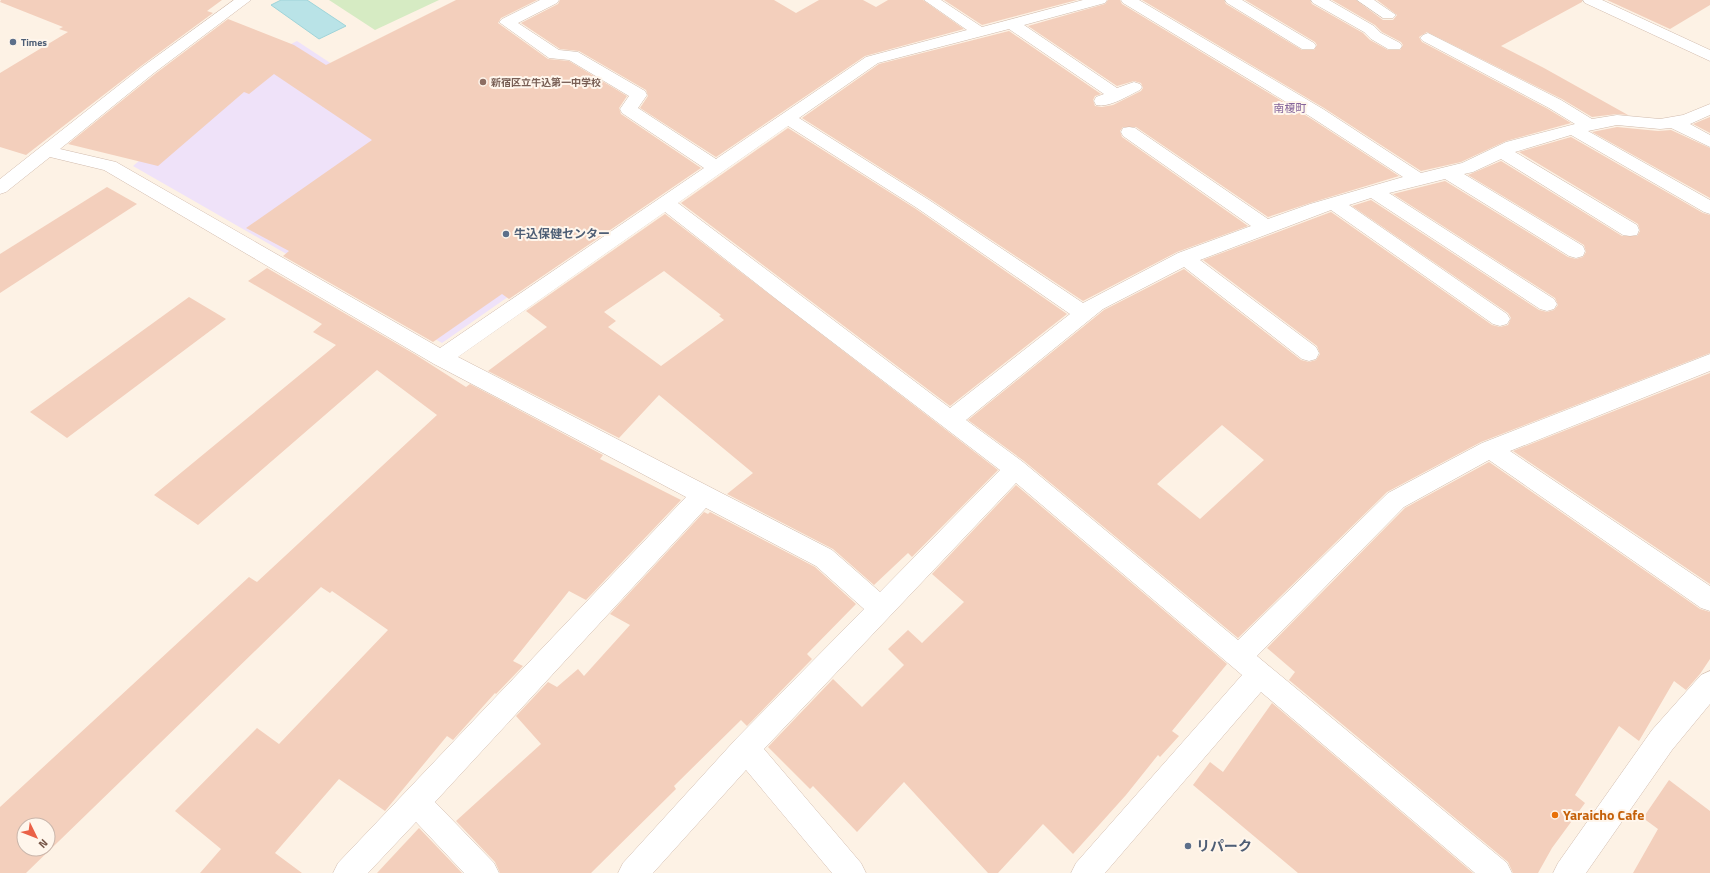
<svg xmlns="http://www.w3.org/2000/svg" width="1710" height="873" viewBox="0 0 1710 873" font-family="'Titillium Web','Noto Sans JP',sans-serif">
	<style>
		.education { fill: #efe2f9 }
		.green { fill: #d6ebc3 }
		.water { fill: #b9e3e7; stroke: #9fd4d9 }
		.building { fill: #f3cfbc; fill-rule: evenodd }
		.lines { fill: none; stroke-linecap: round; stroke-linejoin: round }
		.minor-casing { stroke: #d1bbad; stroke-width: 1 }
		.minor { fill: #fff; fill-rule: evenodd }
		.service-dot { fill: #5c6f8a; stroke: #fff6ec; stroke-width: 1.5 }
		.education-dot { fill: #8d6e63; stroke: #fff6ec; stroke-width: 1.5 }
		.food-dot { fill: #e8710a; stroke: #fff6ec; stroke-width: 1.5 }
		.labels { text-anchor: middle; stroke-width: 4; stroke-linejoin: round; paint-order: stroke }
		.far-service-label { font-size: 10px; font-weight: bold; fill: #4e5e75; stroke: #fff6ec; text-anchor: start }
		.far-education-label { font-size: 10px; font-weight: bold; fill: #785e54; stroke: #fff6ec; text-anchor: start }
		.far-neighbourhood-label { font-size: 11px; fill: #85659b; stroke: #fff6ec }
		.service-label { font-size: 12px; font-weight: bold; fill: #4e5e75; stroke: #fff6ec; text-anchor: start }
		.near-food-label { font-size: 14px; font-weight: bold; fill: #c56008; stroke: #fff6ec; text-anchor: start }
		.near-service-label { font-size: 14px; font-weight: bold; fill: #4e5e75; stroke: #fff6ec; text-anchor: start }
	</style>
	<rect width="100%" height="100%" fill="#fdf2e5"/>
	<!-- education -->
	<polygon class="education" points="297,41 517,186 648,199 442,343 133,166 261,59"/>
	<!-- green -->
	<polygon class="green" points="329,0 439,0 375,30"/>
	<!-- water -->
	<polygon class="water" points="281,0 307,0 346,26 319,39 271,5"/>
	<!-- building -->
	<g class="building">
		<polygon points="1,0 222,0 207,11 213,13 141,66 26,155 0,147 0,73 68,32 59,29 63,27 0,2"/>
		<polygon points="456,0 537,0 501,18 498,23 548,59 569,61 627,96 619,108 621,114 701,168 509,299 502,294 433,342 283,256 289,251 246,228 372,140 274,74 249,94 244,92 158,166 68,144 155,74 228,19 294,45 326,65"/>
		<polygon points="560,0 774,0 796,13 819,0 863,0 876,7 888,0 923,0 964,29 865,56 716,157 640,108 648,96 646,90 579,51 560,49 521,23 558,4"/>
		<polygon points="944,0 1077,0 982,25"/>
		<polygon points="1108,0 1120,0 1122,4 1310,118 1399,176 1310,203 1268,217 1136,127 1123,127 1120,131 1122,137 1248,226 1177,252 1083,301 930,199 802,118 879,64 1009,31 1101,94 1095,96 1093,100 1095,106 1102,107 1113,105 1141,91 1143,88 1141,83 1134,81 1117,86 1028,26 1105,4"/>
		<polygon points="1142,0 1224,0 1226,4 1302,50 1314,50 1317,45 1315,42 1245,0 1310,0 1312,4 1363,33 1370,40 1388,50 1400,50 1403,45 1401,42 1382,32 1375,25 1332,0 1356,0 1383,20 1393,20 1397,15 1377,0 1582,0 1582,2 1501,46 1544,68 1628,115 1617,114 1592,117 1562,99 1427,32 1419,37 1422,42 1548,109 1571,123 1506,141 1461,162 1421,171 1324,108"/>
		<polygon points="1607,0 1710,0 1710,5 1670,29"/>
		<polygon points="1710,117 1710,133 1693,124"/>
		<polygon points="1617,127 1658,131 1671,130 1710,148 1710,198 1592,132"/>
		<polygon points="788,128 916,209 1067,314 950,406 681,203"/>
		<path d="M1571,137L1703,213L1710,215V353L1481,442L1387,492L1238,638L1024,461L968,420L1104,310L1184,269L1301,360L1309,362L1316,360L1320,354L1317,346L1203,260L1331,212L1492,325L1500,327L1508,325L1511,318L1508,313L1352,206L1371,200L1539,310L1547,312L1554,310L1558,305L1555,298L1393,194L1445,181L1568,257L1576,259L1583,257L1586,252L1584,245L1468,175L1501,161L1622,236H1637L1640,231L1638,224L1519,152ZM1222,425L1264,460L1200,519L1157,484Z"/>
		<polygon points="107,187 137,204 0,293 0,254"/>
		<path d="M665,214L998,470L912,557L908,553L874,585L833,549L727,494L753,473L659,395L619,438L488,371L547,327L526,311ZM664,271L721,315L719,316L724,320L661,366L608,327L616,321L604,312Z"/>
		<path d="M267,268L416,355L466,387L470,384L603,455L600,459L681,500L586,600L569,591L513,661L523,666L496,694L495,693L453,740L447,736L385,811L339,779L275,853L302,873H200L221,849L175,811L257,728L279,744L388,630L332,591L330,593L321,587L26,873H0V807L249,577L257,582L437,415L377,370L198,525L154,495L336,345L313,332L322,324L248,281ZM24,825H48V849H24Z"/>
		<polygon points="189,297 226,319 67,438 30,412"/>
		<polygon points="1710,373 1710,584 1513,451"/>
		<polygon points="1489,462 1700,609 1710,612 1710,659 1700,674 1686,690 1674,681 1639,741 1619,726 1575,795 1585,803 1552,848 1538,873 1513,873 1508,862 1289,680 1295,672 1267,648 1405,508"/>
		<polygon points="1016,485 1227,664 1172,731 1179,736 1160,757 1158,755 1126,795 1073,854 1043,824 998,873 988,873 904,782 857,832 813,786 810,789 768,747 833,679 862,707 904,665 888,649 908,630 922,643 964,602 932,574"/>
		<polygon points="704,512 708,514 710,512 815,567 856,604 807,654 812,659 747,726 741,720 674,786 676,789 591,873 500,873 495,862 456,821 541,744 516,716 548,682 557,687 578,669 584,676 630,625 610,614"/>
		<polygon points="1272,703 1473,873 1298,873 1193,785 1210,762 1223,772"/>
		<polygon points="1669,780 1710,811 1710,873 1633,873 1658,829 1643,818"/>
		<polygon points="419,828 462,873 377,873"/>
	</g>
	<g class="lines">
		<defs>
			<g id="minor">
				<path d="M234,0H251L154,73L60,149L116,162L440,348L704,168L622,113L620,109L629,96L569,60L549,58L499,22L502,19L540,0H559L557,3L518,23L559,50L578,52L645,91L647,95L638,108L716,159L866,57L967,30L924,0H941L982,27L1083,0H1107L1105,3L1024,25L1117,88L1134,82L1140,84L1142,87L1140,90C1127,96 1110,108 1096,105L1094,101L1096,97L1104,94L1009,29L878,63L799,118L929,200L1083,303L1178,253L1251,226L1123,136L1121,132L1123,128L1129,127L1135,128L1268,219L1310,204L1403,177L1311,117L1123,3L1121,0H1139L1323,109L1421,173L1462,163L1506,142L1575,124L1549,108L1423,41L1420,38L1423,35L1428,33L1561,100L1592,119L1617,115L1660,119L1683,115L1710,104V115L1690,124L1710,135V147L1671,128L1660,129L1617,125L1588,131L1710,200V214L1704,212L1571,135L1515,152L1637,225L1639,230L1637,235L1630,236L1623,235L1501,159L1473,172L1464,174L1583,246L1585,251L1583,256L1576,258L1569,256L1445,179L1389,193L1554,299L1557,304L1554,309L1547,311L1540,309L1371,198L1349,205L1507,314L1510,319L1507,324L1500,326L1493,324L1331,210L1200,260L1316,347L1319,353L1316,359L1309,361L1302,359L1184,267L1103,309L966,420L1023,462L1238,640L1388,493L1482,443L1710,354V371L1510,451L1710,586V611L1701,608L1489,460L1404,507L1257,656L1507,863L1512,873H1475L1261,692L1105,873H1071L1076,863L1242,675L1016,483L764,749L861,863L866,873H832L746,770L653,873H618L623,863L736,739L864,609L816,566L706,508L435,802L494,863L499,873H464L416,822L368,873H333L338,863L686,497L434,364L104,170L50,157L6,192L0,194V179L142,67ZM788,126L917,208L1070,314L950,408L678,203ZM665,212L780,302L1000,470L880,592L832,550L458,357Z"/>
				<polygon points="1225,0 1242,0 1314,43 1316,46 1314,49 1302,49 1227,3"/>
				<polygon points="1311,0 1329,0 1374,26 1381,33 1400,43 1402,46 1400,49 1388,49 1371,39 1364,32 1313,3"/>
				<polygon points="1357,0 1374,0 1396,15 1393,18 1383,18"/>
				<polygon points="1583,0 1602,0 1710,50 1710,61 1585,3"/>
				<polygon points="1710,671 1710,704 1672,750 1586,873 1553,873 1558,863 1652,730 1701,675"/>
			</g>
		</defs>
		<!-- minor casing -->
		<use href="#minor" class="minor-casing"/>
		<!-- minor -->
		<use href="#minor" class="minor"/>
	</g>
	<!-- markers -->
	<g class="service-dot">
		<circle cx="13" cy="42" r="4"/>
		<circle cx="506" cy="234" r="4"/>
		<circle cx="1188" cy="846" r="4"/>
	</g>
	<circle class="education-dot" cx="483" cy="82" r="4"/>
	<circle class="food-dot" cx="1555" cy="815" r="4"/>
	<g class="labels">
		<!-- far-service labels -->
		<g class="far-service-label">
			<text x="21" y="46">Times</text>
		</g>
		<!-- far-education labels -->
		<g class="far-education-label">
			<text x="491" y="86">新宿区立牛込第一中学校</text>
		</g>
		<!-- far-neighbourhood labels -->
		<g class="far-neighbourhood-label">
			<text x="1290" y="112">南榎町</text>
		</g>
		<!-- service labels -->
		<g class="service-label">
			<text x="514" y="238">牛込保健センター</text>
		</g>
		<!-- near-food labels -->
		<g class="near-food-label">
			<text x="1563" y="820">Yaraicho Cafe</text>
		</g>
		<!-- near-service labels -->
		<g class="near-service-label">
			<text x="1196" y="851">リパーク</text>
		</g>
	</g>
	<!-- north arrow -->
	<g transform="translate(36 837) rotate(133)"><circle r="19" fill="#fff6ec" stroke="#c9b6ab"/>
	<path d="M0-3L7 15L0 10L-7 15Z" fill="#ea6147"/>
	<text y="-6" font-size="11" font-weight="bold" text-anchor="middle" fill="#775749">N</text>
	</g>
</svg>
